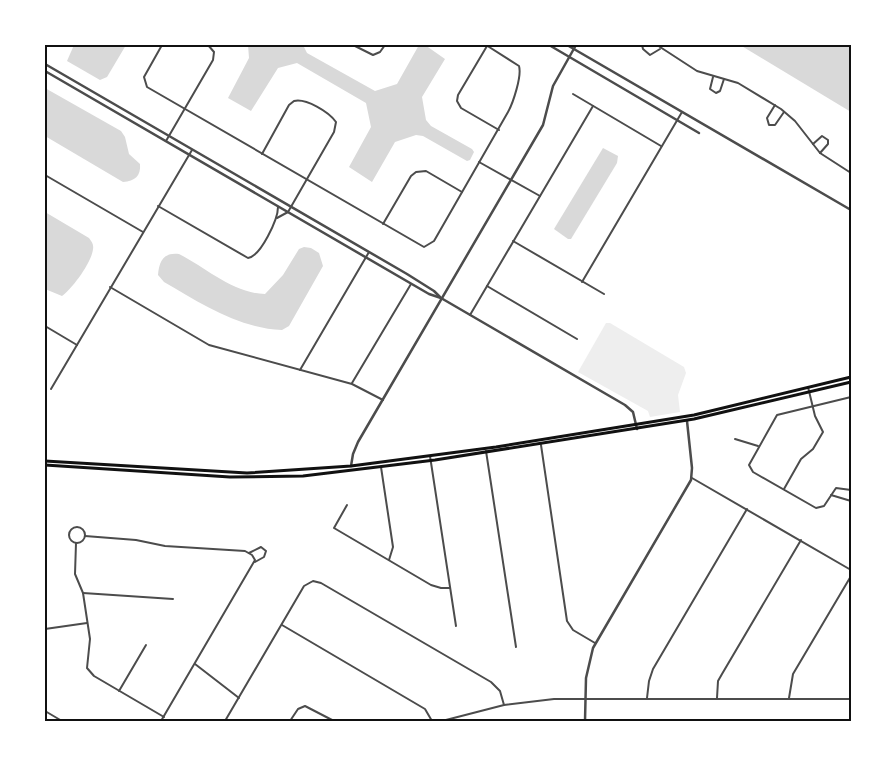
<svg xmlns="http://www.w3.org/2000/svg" width="896" height="766" viewBox="0 0 896 766" font-family="'Crimson Pro',serif">
	<style>
		.green { fill: #eee }
		.water { fill: #d9d9d9 }
		.lines { fill: none; stroke-linecap: round; stroke-linejoin: round }
		.minor { stroke: #4c4c4c; stroke-width: 2 }
		.tertiary { stroke: #4c4c4c; stroke-width: 2.5 }
		.secondary { stroke: #111; stroke-width: 3 }
		.neatline { fill: none; stroke: #111; stroke-width: 2 }
	</style>
	<rect width="100%" height="100%" fill="#fff"/>
	<!-- green -->
	<polygon class="green" points="606,323 610,323 684,367 686,373 678,395 680,412 650,417 648,411 578,372"/>
	<!-- water -->
	<g class="water">
		<polygon points="74,45 126,45 107,77 100,80 67,61"/>
		<polygon points="248,45 303,45 307,53 375,91 397,84 419,45 425,45 445,59 422,97 426,120 431,126 472,149 474,152 470,160 467,161 423,136 416,135 395,142 372,182 349,167 371,127 366,103 297,63 278,68 251,111 228,98 249,58"/>
		<polygon points="740,45 851,45 851,112"/>
		<path d="M45,88L121,131L125,137L129,154L140,164C141,176 135,181 123,182L45,136Z"/>
		<polygon points="603,148 618,156 617,163 571,239 568,239 554,229"/>
		<path d="M45,212L89,238C91,241 94,244 93,249C92,262 72,289 62,296L45,289Z"/>
		<path d="M304,247L311,248L319,253L323,266L289,326L282,330C238,328 200,303 164,282L158,275C159,261 164,252 179,254C207,268 232,293 265,294L283,275L299,249Z"/>
	</g>
	<g class="lines">
		<!-- minor -->
		<g class="minor">
			<path d="M162,45L144,77L147,87L424,247L434,241L508,112C513,103 522,76 519,66L486,45"/>
			<polyline points="353,45 373,55 380,52 385,45"/>
			<polyline points="642,45 643,49 650,55 660,49"/>
			<polyline points="657,45 697,71 738,83 781,109 795,121 820,153 851,173"/>
			<polyline points="487,46 458,95 457,101 461,108 499,130"/>
			<polyline points="713,77 710,89 716,93 720,91 724,79"/>
			<polyline points="573,94 661,146"/>
			<polyline points="775,105 767,118 769,125 775,125 784,112"/>
			<polyline points="166,141 213,60 214,52 208,45"/>
			<polyline points="813,144 822,136 828,140 828,144 820,153"/>
			<path d="M262,154L289,105L294,101C306,98 329,112 336,122L334,132L288,212L277,218"/>
			<polyline points="479,162 540,196"/>
			<polyline points="45,175 143,232"/>
			<path d="M158,206L248,258C261,256 278,219 278,207"/>
			<polyline points="383,224 411,176 416,172 426,171 462,192"/>
			<polyline points="513,241 604,294"/>
			<polyline points="582,282 682,112"/>
			<polyline points="487,286 577,339"/>
			<polyline points="110,287 209,345 352,384 383,400"/>
			<polyline points="470,315 593,106"/>
			<polyline points="45,326 77,345"/>
			<polyline points="300,370 369,252"/>
			<polyline points="352,383 411,284"/>
			<polyline points="51,389 192,150"/>
			<polyline points="851,397 777,415 749,465 753,472 816,508 824,506 836,488 851,490"/>
			<polyline points="735,439 758,446"/>
			<polyline points="541,445 567,621 573,630 595,643"/>
			<polyline points="486,451 516,647"/>
			<polyline points="430,456 456,626"/>
			<polyline points="381,467 393,547 389,560"/>
			<polyline points="692,478 851,570"/>
			<polyline points="784,489 801,459 813,449 823,432 815,416 808,387"/>
			<polyline points="831,495 851,501"/>
			<polyline points="347,505 334,528 431,585 441,588 450,588"/>
			<circle cx="77" cy="535" r="8"/>
			<polyline points="85,536 136,540 165,546 245,551 252,555 255,560 161,721"/>
			<polyline points="76,543 75,574 83,593 90,639 87,668 94,676 164,717"/>
			<polyline points="249,553 261,547 266,551 264,557 255,562"/>
			<polyline points="83,593 173,599"/>
			<polyline points="282,625 425,709 432,721"/>
			<polyline points="45,629 87,623"/>
			<polyline points="195,664 239,698"/>
			<polyline points="119,691 146,645"/>
			<polyline points="647,698 649,681 653,669 747,509"/>
			<polyline points="717,698 718,681 722,674 801,540"/>
			<polyline points="789,698 793,674 851,576"/>
			<polyline points="45,711 62,721"/>
			<polyline points="225,721 304,586 313,581 321,583 491,682 500,691 504,705"/>
			<polyline points="290,721 298,709 305,706 334,721"/>
			<polyline points="442,721 504,705 554,699 851,699"/>
		</g>
		<!-- tertiary -->
		<g class="tertiary">
			<polyline points="549,45 699,133"/>
			<polyline points="567,45 851,210"/>
			<polyline points="45,64 407,274 434,291 440,297"/>
			<polyline points="45,71 429,294 441,298 625,405 633,412 637,429"/>
			<polyline points="351,466 353,454 358,442 543,125 553,86 576,45"/>
			<polyline points="585,721 586,678 593,648 691,480 692,468 687,421"/>
		</g>
		<!-- secondary -->
		<g class="secondary">
			<polyline points="45,461 247,473 351,466 496,447 694,415 851,377"/>
			<polyline points="45,465 230,477 303,476 435,460 694,419 851,382"/>
		</g>
	</g>
	<!-- border -->
	<rect width="896" height="766" fill="none" stroke="#ffffff" stroke-width="92"/>
	<rect x="46" y="46" width="804" height="674" class="neatline"/>
</svg>
